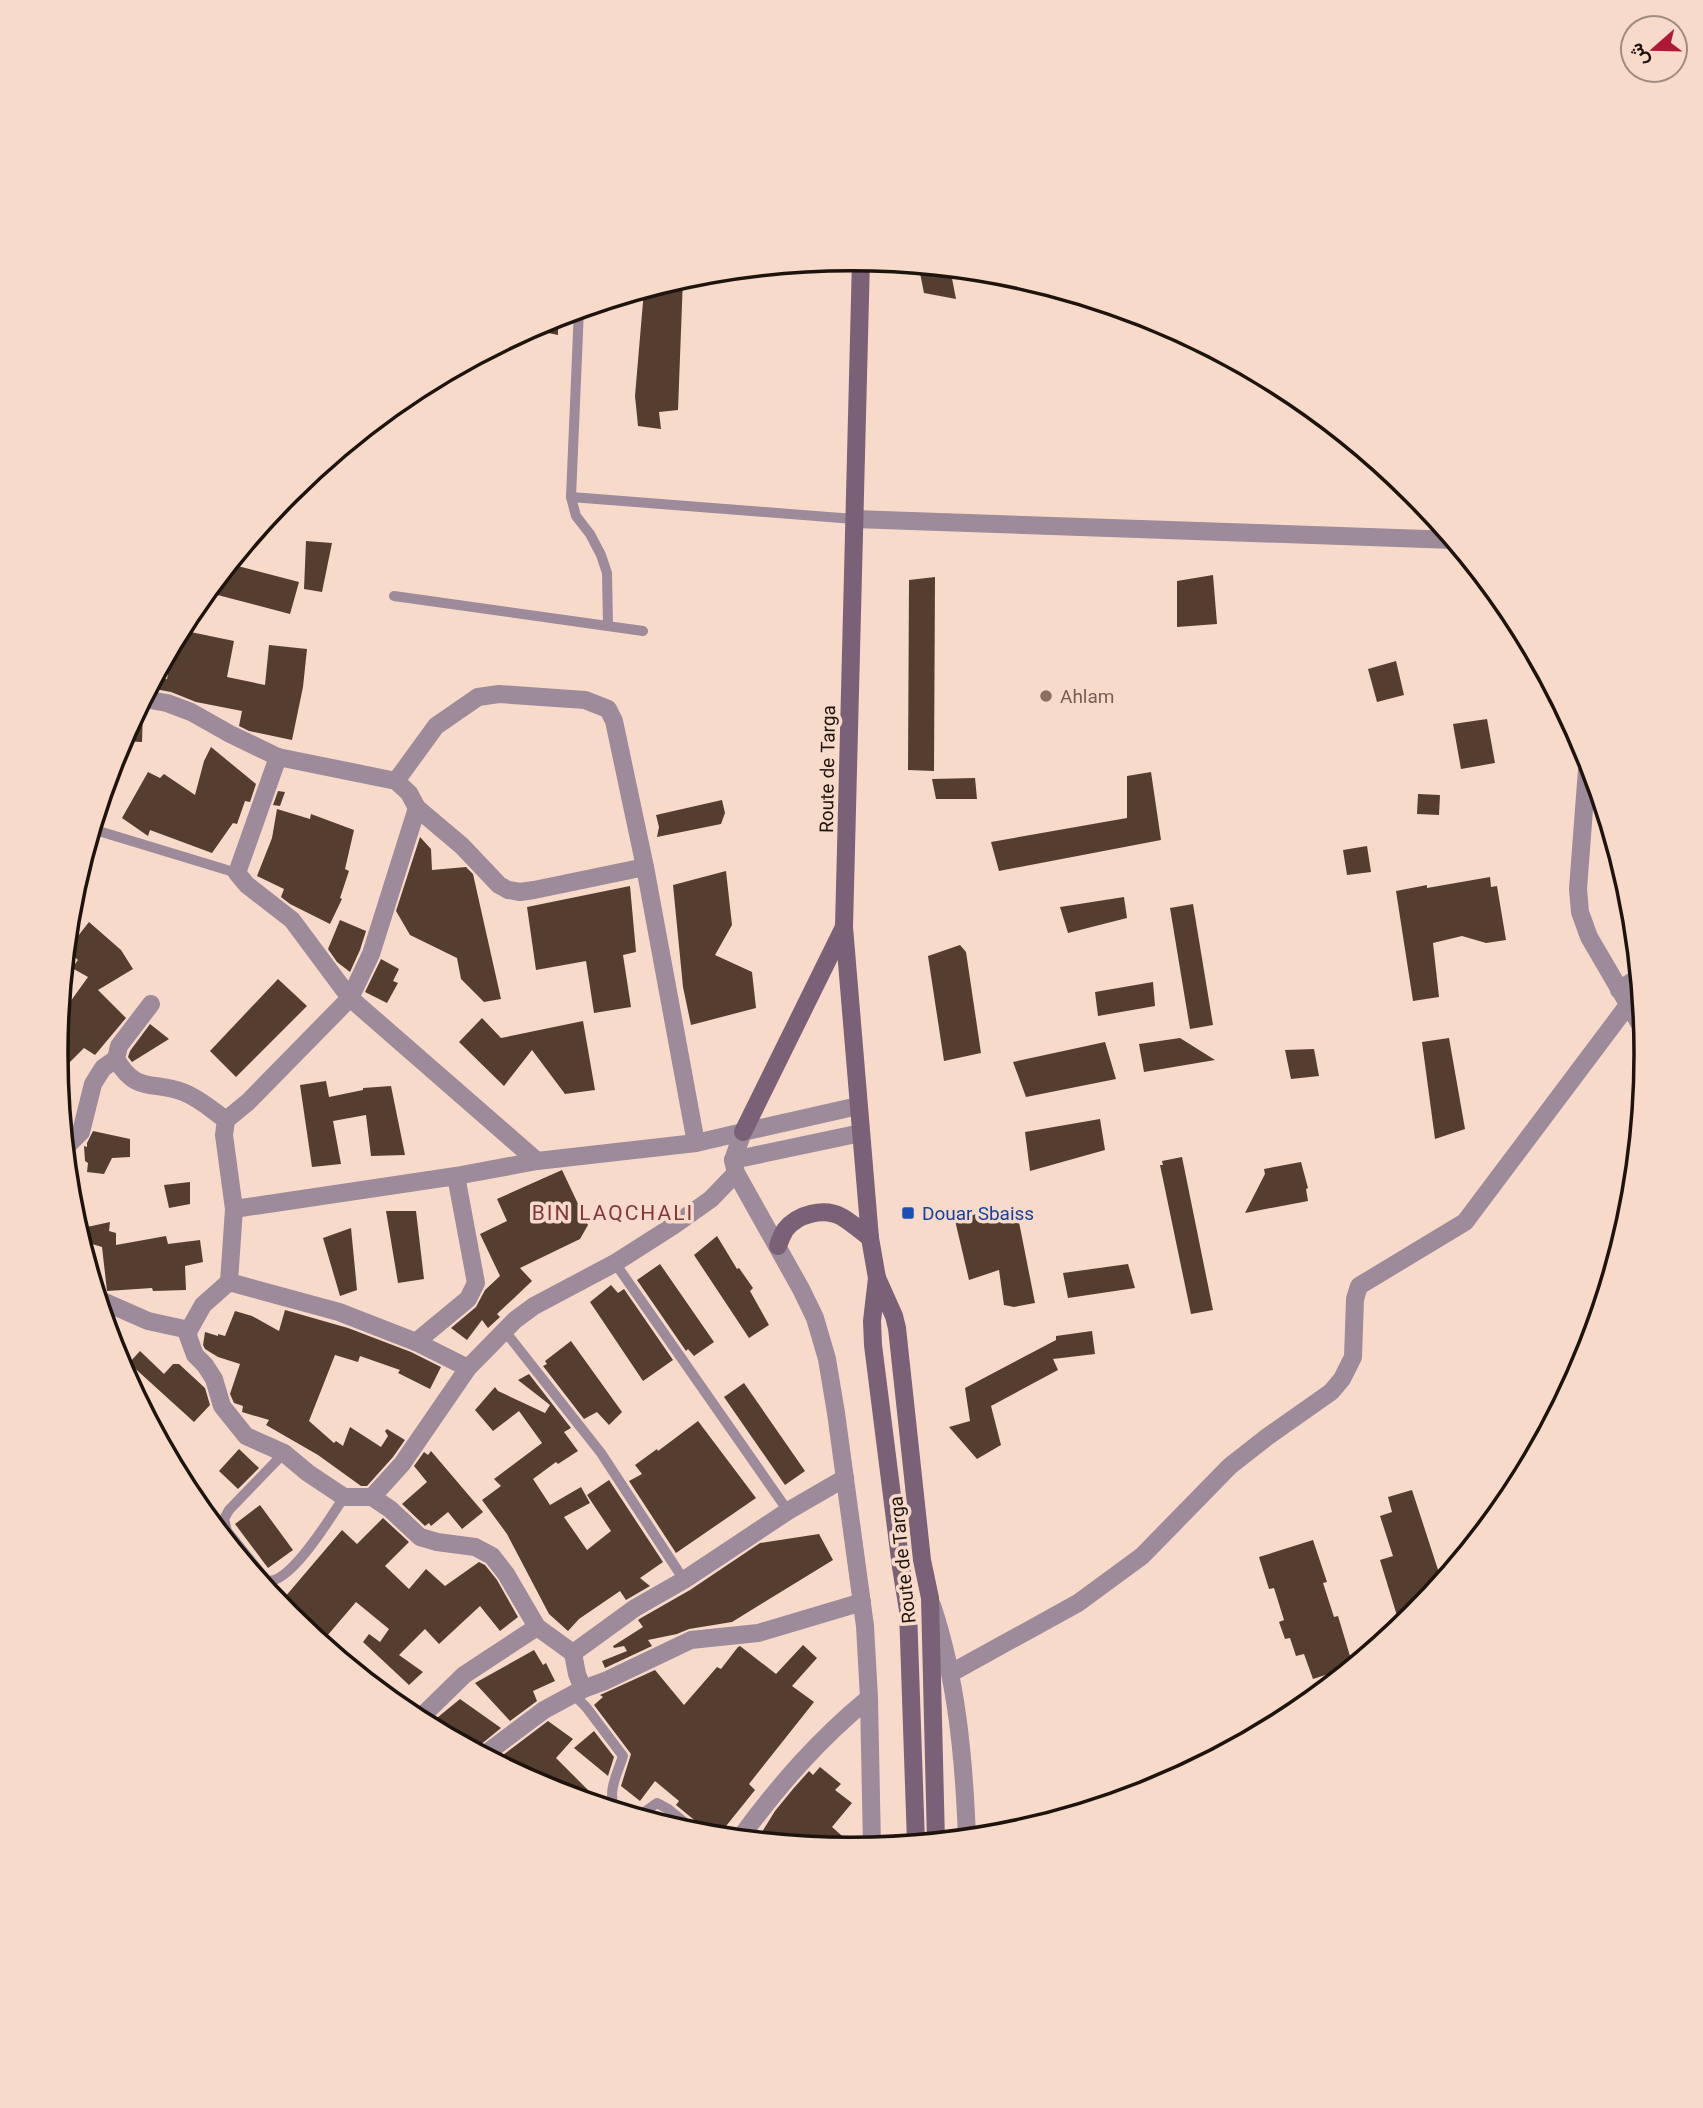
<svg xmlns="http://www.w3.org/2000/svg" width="1703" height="2108" viewBox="0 0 1703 2108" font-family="Georgia,Vazirmatn,serif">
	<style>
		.building { fill: #553e30 }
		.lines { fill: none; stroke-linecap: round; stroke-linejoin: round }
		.service { stroke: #9d8a9a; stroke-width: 10 }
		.minor { stroke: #9d8a9a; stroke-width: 18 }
		.secondary { stroke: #7b6178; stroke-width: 18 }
		.education-dot { fill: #8d6e63; stroke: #f8daca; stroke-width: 2.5 }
		.transit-dot { fill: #1a4fb4; stroke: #f8daca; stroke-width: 2.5 }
		.labels { text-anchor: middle; stroke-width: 7; stroke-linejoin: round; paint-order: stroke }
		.education-label { font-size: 19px; fill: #785e54; stroke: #f8daca; text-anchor: start }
		.street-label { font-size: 19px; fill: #1e140e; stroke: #f8daca }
		.transit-label { font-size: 19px; fill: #164399; stroke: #f8daca; text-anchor: start }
		.neighbourhood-label { font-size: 21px; letter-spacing: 2px; fill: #80383c; stroke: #f8daca }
		.rim { fill: none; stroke: #1e140e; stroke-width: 3.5 }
	</style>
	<rect width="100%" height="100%" fill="#f8daca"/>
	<!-- building -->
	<g class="building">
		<polygon points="950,268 956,299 924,293 920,273"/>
		<polygon points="683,278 678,410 659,412 661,429 638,426 635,396 644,290"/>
		<polygon points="558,316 558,335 528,329 547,319"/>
		<polygon points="306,541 332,543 322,592 304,589"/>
		<polygon points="230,564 299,582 290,614 206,592"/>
		<polygon points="1213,575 1217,624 1177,627 1177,581"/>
		<polygon points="935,577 934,771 908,770 909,580"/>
		<polygon points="181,630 234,641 227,677 265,685 269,645 307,649 303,687 292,740 249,731 239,726 242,711 196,702 171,692 149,688 155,677 167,679 174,642"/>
		<polygon points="1396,661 1404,695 1377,702 1368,669"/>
		<polygon points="138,709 143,710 142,742 121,741"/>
		<polygon points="1487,719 1495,763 1461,769 1453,724"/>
		<polygon points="211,747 256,784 250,802 245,801 237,824 233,823 212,853 150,830 148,836 122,818 148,772 160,778 164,774 195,795 204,761"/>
		<polygon points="1151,772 1161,840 999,871 991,842 1127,818 1127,776"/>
		<polygon points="975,778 977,799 936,799 932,779"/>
		<polygon points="278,791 285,792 280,806 273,805"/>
		<polygon points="1418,794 1440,795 1439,815 1417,814"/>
		<polygon points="722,800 725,813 721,824 657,837 659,827 656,815"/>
		<polygon points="277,809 310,819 311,814 354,830 345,869 349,871 340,898 342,899 330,924 290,904 281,897 284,889 257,876 272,838"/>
		<polygon points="420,837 431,849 432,870 466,867 473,874 501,999 484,1002 461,979 457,958 410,935 396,911"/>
		<polygon points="1367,846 1371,872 1347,875 1343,850"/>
		<polygon points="726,871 732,925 715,955 752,972 756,1008 691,1025 683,987 673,885"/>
		<polygon points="1490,877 1491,887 1497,886 1506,940 1486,943 1462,936 1433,943 1439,997 1413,1001 1396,891 1427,885 1427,888"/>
		<polygon points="630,886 636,952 623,955 631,1007 594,1013 586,961 536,970 527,907"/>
		<polygon points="1124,897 1127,918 1068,933 1060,907"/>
		<polygon points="1193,904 1213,1025 1190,1029 1170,908"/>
		<polygon points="340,920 366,931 360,950 350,972 337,962 328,949"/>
		<polygon points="89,922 121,950 133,969 98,990 126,1018 95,1055 84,1048 58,1074 56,1054 60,1016 88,977 72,968 78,960 67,950"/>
		<polygon points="960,945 966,952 981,1053 944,1061 928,956"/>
		<polygon points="381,959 399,969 393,981 398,983 387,1003 365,992"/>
		<polygon points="278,979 307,1006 236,1077 210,1051"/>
		<polygon points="1153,982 1155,1006 1098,1016 1095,992"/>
		<polygon points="482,1018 501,1038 583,1021 595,1090 565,1094 532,1050 504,1086 459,1042"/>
		<polygon points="150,1024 169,1039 132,1062 128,1057 130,1051"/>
		<polygon points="1180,1038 1215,1060 1144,1072 1139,1044"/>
		<polygon points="1449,1038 1465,1129 1435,1139 1422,1042"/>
		<polygon points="1105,1042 1116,1079 1026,1097 1013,1062"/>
		<polygon points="1314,1049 1319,1076 1291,1079 1285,1050"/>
		<polygon points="326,1081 329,1097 363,1090 363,1088 391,1086 405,1155 371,1156 366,1115 333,1121 341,1164 312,1167 300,1085"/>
		<polygon points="1100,1119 1105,1150 1030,1171 1025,1132"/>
		<polygon points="93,1131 130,1139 130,1157 112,1158 104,1174 87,1172 88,1163 85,1161 84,1146 87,1147 87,1143"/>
		<polygon points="1182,1157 1213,1310 1191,1314 1160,1165 1163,1165 1162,1161"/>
		<polygon points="1301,1162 1308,1188 1306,1189 1308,1201 1245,1213 1265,1174 1264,1169"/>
		<polygon points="562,1170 588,1225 580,1239 520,1268 532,1281 497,1314 500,1317 488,1328 482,1320 467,1340 451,1328 476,1307 485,1290 500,1276 480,1234 507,1221 497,1199"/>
		<polygon points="190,1182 190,1204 169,1208 164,1185"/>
		<polygon points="1016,1207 1035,1303 1014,1307 1004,1305 999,1270 969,1280 954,1216 990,1213"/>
		<polygon points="386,1211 416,1211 424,1279 398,1283"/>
		<polygon points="110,1222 109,1231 116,1233 116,1245 166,1236 168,1244 200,1240 203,1262 185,1266 186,1290 153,1291 152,1288 107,1291 102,1247 92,1244 87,1227"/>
		<polygon points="351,1228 357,1290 340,1296 323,1238"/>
		<polygon points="717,1236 737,1269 739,1268 753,1288 750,1291 769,1325 749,1338 694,1255"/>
		<polygon points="660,1264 714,1342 694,1356 688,1349 686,1351 637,1280"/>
		<polygon points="1128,1264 1135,1288 1068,1298 1063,1273"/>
		<polygon points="611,1285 618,1293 624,1289 673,1360 643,1381 590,1302"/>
		<polygon points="285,1310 348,1328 411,1352 441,1367 430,1389 398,1373 400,1370 360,1356 358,1362 335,1355 309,1421 334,1443 336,1441 343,1446 350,1427 381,1447 388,1436 385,1431 387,1429 405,1440 393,1457 367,1486 361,1486 318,1455 266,1425 269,1420 242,1412 243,1406 234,1403 230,1394 240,1364 218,1357 205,1349 203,1345 205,1332 218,1336 218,1334 225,1336 235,1311 252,1316 279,1331"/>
		<polygon points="1092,1331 1095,1354 1053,1359 1058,1370 991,1406 1001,1445 977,1459 949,1427 970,1421 965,1388 1056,1340 1056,1336"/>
		<polygon points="571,1341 622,1412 609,1425 597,1412 584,1419 543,1366 547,1364 545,1361"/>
		<polygon points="140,1351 164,1374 173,1364 179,1364 205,1388 210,1405 194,1422 129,1363"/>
		<polygon points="529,1374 571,1428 564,1432 578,1451 558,1464 556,1462 533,1479 550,1505 581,1487 590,1503 564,1517 587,1550 611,1531 587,1495 609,1480 663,1562 640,1578 650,1586 626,1600 620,1591 579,1619 568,1631 549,1614 507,1534 482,1500 501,1486 494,1479 542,1443 519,1411 493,1431 475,1410 495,1387 498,1391 545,1413 550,1405 518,1380"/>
		<polygon points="744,1383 805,1471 785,1485 724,1397"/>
		<polygon points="698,1421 756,1498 676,1553 629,1481 642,1474 635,1465 657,1449 658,1451"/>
		<polygon points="239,1449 259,1468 238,1489 219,1471"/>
		<polygon points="431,1451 483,1512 462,1529 448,1512 431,1526 429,1523 425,1526 402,1504 427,1482 414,1466 424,1452 428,1455"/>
		<polygon points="1412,1490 1442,1582 1414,1617 1404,1624 1402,1618 1398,1619 1380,1560 1393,1556 1380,1516 1392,1512 1388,1497"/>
		<polygon points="260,1505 293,1550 268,1568 235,1524"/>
		<polygon points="383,1518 409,1542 385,1566 409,1589 426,1569 445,1586 479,1562 485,1565 497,1580 518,1617 500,1631 480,1606 439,1644 425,1629 399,1655 423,1672 409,1685 363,1642 369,1634 380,1642 389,1629 356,1602 321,1643 289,1616 279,1604 342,1530 357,1544"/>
		<polygon points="819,1534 833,1560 732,1622 689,1629 677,1634 648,1640 652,1646 605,1668 602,1661 627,1651 624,1646 614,1648 613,1646 643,1627 638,1620 641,1618 690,1590 760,1543"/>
		<polygon points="1313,1540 1327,1582 1323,1583 1334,1617 1338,1616 1353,1666 1313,1679 1304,1654 1296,1656 1290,1638 1285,1639 1279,1622 1284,1620 1274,1588 1269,1589 1259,1557"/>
		<polygon points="803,1645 817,1658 792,1686 814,1702 749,1784 755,1790 718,1836 707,1835 704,1828 676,1805 679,1801 655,1781 640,1801 621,1786 631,1754 594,1705 603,1697 600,1695 655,1670 684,1705 717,1667 721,1669 738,1647 740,1646 776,1674"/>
		<polygon points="534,1650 543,1665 546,1663 555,1681 533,1691 537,1701 510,1721 475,1683"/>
		<polygon points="460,1699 501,1728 474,1750 443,1733 432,1722"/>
		<polygon points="548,1721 573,1739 556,1758 604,1806 547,1789 495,1761"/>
		<polygon points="594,1731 614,1757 608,1776 574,1748"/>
		<polygon points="820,1767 841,1784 835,1790 852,1803 832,1827 857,1849 757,1840 775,1811 793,1789 809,1771 813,1775"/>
	</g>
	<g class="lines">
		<!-- service -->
		<g class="service">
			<polyline points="579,309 571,497 576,516 590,534 601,555 607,573 608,626"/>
			<polyline points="571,497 854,519"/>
			<polyline points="394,596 643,631"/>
			<polyline points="92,829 237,873"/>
			<polyline points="615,1263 788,1511"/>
			<polyline points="504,1330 601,1453 684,1580"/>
			<path d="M284,1453L229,1510L224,1519L227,1531L267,1581C291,1584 332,1515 344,1497"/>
			<path d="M573,1694L586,1707L623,1756C617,1775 608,1789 614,1808"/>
			<polyline points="631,1814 640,1815 657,1803 668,1809 699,1834"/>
		</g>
		<!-- minor -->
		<g class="minor">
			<polyline points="854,519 1454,540"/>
			<polyline points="144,699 167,703 191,712 230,734 278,757 396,781 409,793 417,808 462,846 499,885 508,890 520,892 534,890 645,867"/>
			<polyline points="1588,756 1578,889 1580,912 1589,937 1645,1033"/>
			<polyline points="278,757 237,873 247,885 292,920 350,998 537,1161"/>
			<polyline points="396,781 436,726 478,697 499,694 585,700 608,709 614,721 645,867 696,1143"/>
			<polyline points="1619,990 1639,977"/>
			<path d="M151,1004L119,1046L116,1059C137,1095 153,1080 183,1092C199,1098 212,1110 226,1120"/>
			<polyline points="743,1132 858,1106"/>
			<polyline points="65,1148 81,1132 93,1084 103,1068 116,1059"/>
			<polyline points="733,1160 861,1133"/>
			<polyline points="234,1209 456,1176 537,1161 696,1143 743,1132 733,1160 736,1173 801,1289 815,1318 827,1359 836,1413 865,1626 869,1698 872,1847"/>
			<polyline points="229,1282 234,1209 224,1135 226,1120 248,1102 350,998 371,954 417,808"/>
			<polyline points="98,1299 148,1321 189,1330"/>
			<polyline points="416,1342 468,1299 476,1283 456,1176"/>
			<polyline points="845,1478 788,1511 684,1580 635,1608 573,1653 577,1674 583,1689 605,1681 691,1640 758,1633 862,1602"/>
			<polyline points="372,1497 344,1497 308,1473 284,1453 246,1436 222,1406 214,1379 205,1365 195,1355 188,1336 189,1330 203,1305 229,1282 339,1312 416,1342 468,1368"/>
			<path d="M932,1605C957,1680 964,1759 967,1838"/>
			<polyline points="573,1653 537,1627 506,1574 492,1556 475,1547 437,1542 420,1537 390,1509 372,1497 402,1464 468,1368 515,1320 534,1306 615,1263 673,1226 711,1199 736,1173"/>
			<polyline points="951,1673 1078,1603 1142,1556 1230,1466 1267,1437 1331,1392 1342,1379 1353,1357 1355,1299 1359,1286 1465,1222 1628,1005"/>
			<polyline points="418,1720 464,1675 537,1627"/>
			<polyline points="484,1755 544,1710 583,1689"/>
			<path d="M740,1838C779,1785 818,1740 869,1698"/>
		</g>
		<!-- secondary -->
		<g class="secondary">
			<polyline points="861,259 844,927 870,1238 877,1278 872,1321 873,1345 901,1567 908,1610 916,1843"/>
			<polyline points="743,1132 844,927"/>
			<path d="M778,1246C780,1240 782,1235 785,1230C797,1214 824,1207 842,1217C852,1223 861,1231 870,1238"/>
			<polyline points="877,1278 894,1316 897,1328 922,1560 930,1598 936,1841"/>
		</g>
	</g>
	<!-- markers -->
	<circle class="education-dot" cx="1046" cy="696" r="7"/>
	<rect class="transit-dot" x="901" y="1206" width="14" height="14" rx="3.5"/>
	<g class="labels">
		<!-- education labels -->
		<g class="education-label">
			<text x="1060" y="703">Ahlam</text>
		</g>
		<!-- street labels -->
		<g class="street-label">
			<text transform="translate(827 769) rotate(-89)" y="7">Route de Targa</text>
			<text transform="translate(902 1560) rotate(-96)" y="7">Route de Targa</text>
		</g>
		<!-- transit labels -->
		<g class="transit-label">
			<text x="922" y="1220">Douar Sbaiss</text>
		</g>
		<!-- neighbourhood labels -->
		<g class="neighbourhood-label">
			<text x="613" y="1220">BIN LAQCHALI</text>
		</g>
	</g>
	<!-- crop -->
	<path d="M0 0H1703V2108H0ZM68 1054a783 783 0 1 1 1566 0a783 783 0 1 1-1566 0Z" fill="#f8daca" fill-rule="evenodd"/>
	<path class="rim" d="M68 1054a783 783 0 1 1 1566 0a783 783 0 1 1-1566 0Z"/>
	<!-- north arrow -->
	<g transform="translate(1654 49) rotate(250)"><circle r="33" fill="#f8daca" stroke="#a18b7f" stroke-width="2"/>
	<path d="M0-5L12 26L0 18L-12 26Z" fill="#ae1a36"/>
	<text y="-10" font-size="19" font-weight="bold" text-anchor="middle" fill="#1e140e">ش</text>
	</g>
</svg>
